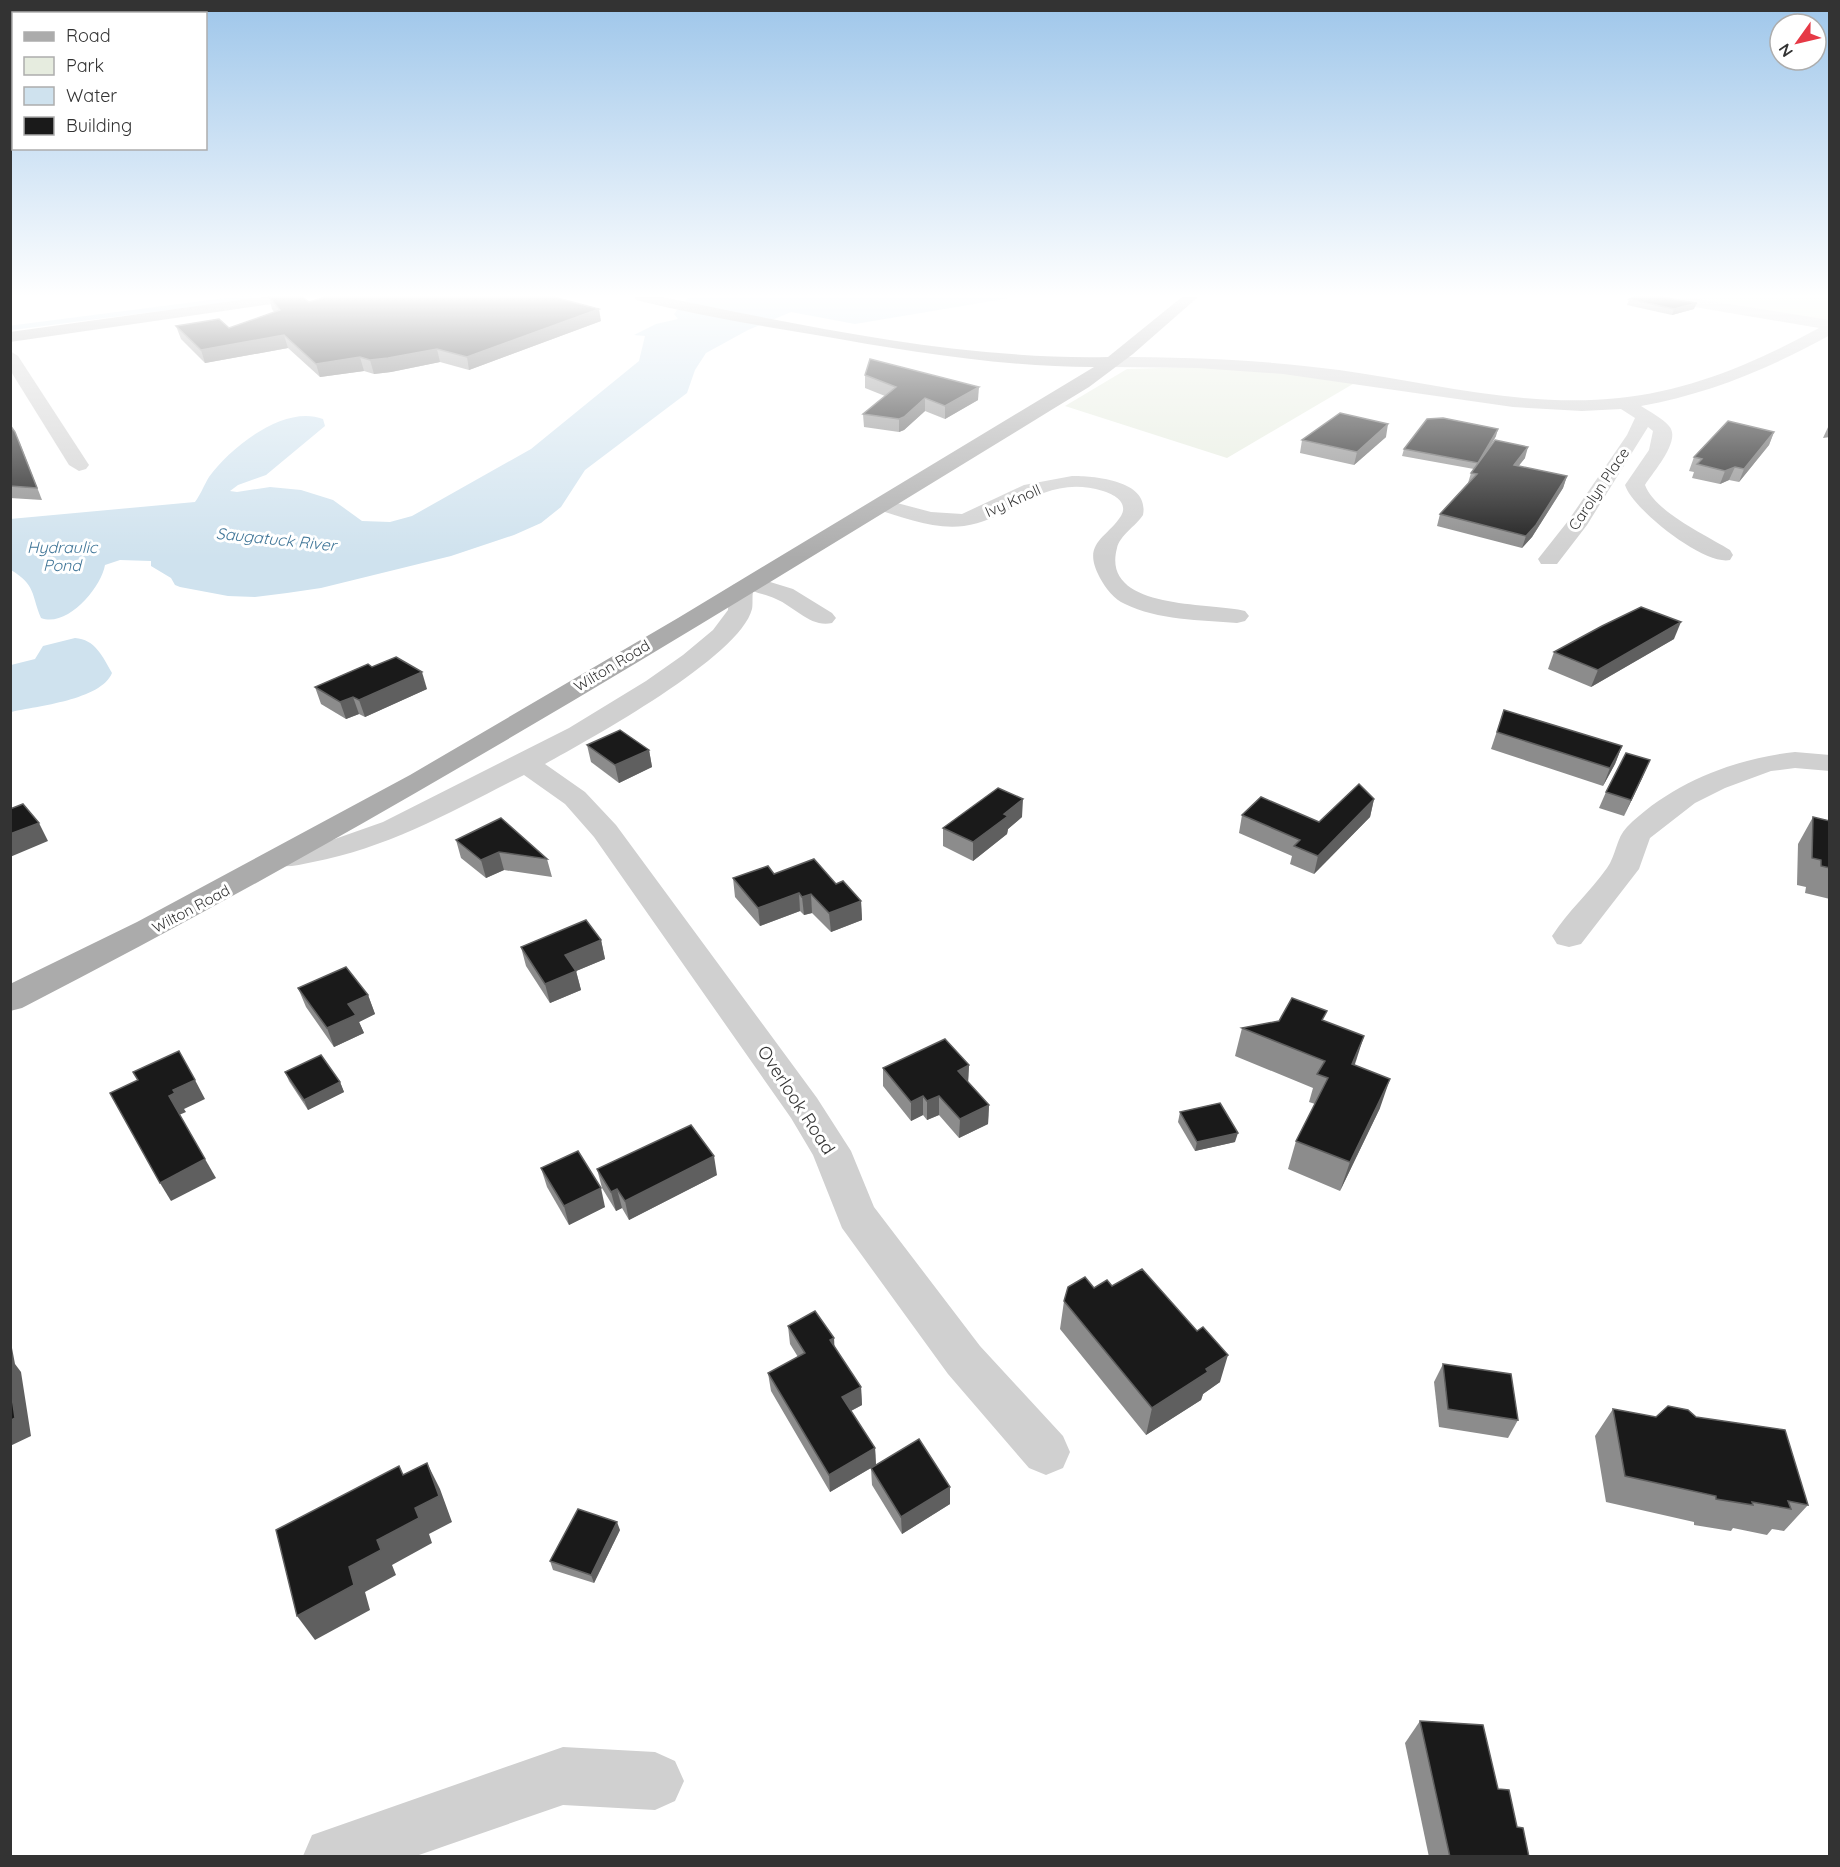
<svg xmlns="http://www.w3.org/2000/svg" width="1840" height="1867" viewBox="0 0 1840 1867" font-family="Quicksand,sans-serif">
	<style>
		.green { fill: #e6ecdf }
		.water { fill: #cfe2ee }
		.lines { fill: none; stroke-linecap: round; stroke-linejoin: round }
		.stream { stroke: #cfe2ee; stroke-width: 4.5 }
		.minor { fill: #d0d0d0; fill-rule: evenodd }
		.major { fill: #ababab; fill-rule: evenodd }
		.wall { fill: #8c8c8c }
		.shaded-wall { fill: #5f5f5f }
		.building { fill: #1a1a1a; stroke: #5f5f5f; stroke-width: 1.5 }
		.labels { text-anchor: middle; stroke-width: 6; stroke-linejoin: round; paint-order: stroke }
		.far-street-label { font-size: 15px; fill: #333; stroke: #fff }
		.far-water-label { font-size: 16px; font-style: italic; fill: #3f7597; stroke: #fff }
		.street-label { font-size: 18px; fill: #333; stroke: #fff }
	</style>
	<rect width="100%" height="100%" fill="#fff"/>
	<!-- green -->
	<g class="green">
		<polygon points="1689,297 1829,297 1829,319 1822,321"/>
		<polygon points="1196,367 1264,370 1358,381 1227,458 1065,406 1127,369"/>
	</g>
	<!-- water -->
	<g class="water">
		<path d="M688,297H1016L855,324L791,312L748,330L706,353L695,370L687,393L585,470L561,507L541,523L514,535L451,556L321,588L287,593L255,597L228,596L180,587L175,585L171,578L151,566V561L120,560L105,565C101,588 67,628 41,618C31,594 36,585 11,570L10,519L195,502C201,494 204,485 209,477C230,448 284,404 323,419L325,426L266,475L238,485L230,491L237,492L270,487L301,490L333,500L362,521L390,522L412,516L531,449L639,361L645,336L634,335L656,324L678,319L674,314Z"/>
		<path d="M75,638C95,639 103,657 112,673C101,700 37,706 11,712V665L35,659L43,646Z"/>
	</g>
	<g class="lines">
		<!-- stream -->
		<polyline class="stream" points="10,328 251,297"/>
		<!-- minor -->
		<g class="minor">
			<path d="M1652,297H1685L1830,320V335C1771,368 1708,394 1641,406C1650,412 1662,418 1669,426C1682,440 1653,472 1645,485C1655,512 1706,535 1730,550L1733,555L1730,560C1705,566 1633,510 1625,485L1649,450L1653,431L1648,427L1587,525L1557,564H1541L1538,559L1568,521L1627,435L1635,418L1621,409L1582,411L1513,407L1283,374L1198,368L1113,367L1105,362L1113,357C1189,357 1264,360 1339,370C1431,383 1525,408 1619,398C1690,391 1757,362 1819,328L1659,301Z"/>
			<polygon points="10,351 18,356 89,465 86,469 79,471 69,465 10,370"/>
			<path d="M1072,476C1094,476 1150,480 1143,515C1136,526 1120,535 1117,548C1100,611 1211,602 1245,611L1249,616L1245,621L1237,623C1201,620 1157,620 1125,604C1114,599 1106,589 1100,578C1081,543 1106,539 1121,516C1129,502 1113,494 1103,491C1043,473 1014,519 964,526C934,530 903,517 875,509L872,505L875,501L882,499L931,512L962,514L1024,485Z"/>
			<path d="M751,576L793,589L832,613L836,618L832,623C811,628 795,607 776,599C769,595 760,594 753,591C752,597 753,604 752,609C740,657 590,739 545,764L585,792L616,825L817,1098L851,1151L874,1207L980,1346L1063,1436L1070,1452L1063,1468L1046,1475L1029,1468L948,1374L842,1228L813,1155L791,1118L594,837L565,804L524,775C456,809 389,848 313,862C299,865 287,868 273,865L269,858L273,851L332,840L383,822L569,728L646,681L683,655L713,630L728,610L729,590L733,585Z"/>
			<path d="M1795,752L1830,755V771L1795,768L1771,771L1725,788L1695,803L1650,838L1639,869L1581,944L1569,947L1557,944L1552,936C1568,911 1590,892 1607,868C1616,856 1616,838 1627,827C1670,784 1735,758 1795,752Z"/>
			<polygon points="563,1747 655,1752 675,1761 684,1781 675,1801 655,1810 563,1805 416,1856 303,1856 312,1835"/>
		</g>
		<!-- major -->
		<g class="major">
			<polygon points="262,297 299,297 292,301 10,342 10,332"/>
			<path d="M634,297H662C805,326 962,360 1108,357L1182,297H1198L1133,354L1089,387C737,602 391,819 22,1008L10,1011V984L137,922L410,775L678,618L1094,367C1001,367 907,351 816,335C756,325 695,315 636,300Z"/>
		</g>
	</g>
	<!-- wall -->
	<g class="wall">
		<polygon points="269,297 309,302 601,321 469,370 440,362 391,372 374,374 364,371 320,377 288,348 205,363 181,339 176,326 229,328 274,312 272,309"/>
		<polygon points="1629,299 1694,309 1672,315 1627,305"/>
		<polygon points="865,375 978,400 945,419 925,411 904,430 899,432 864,427 863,414 885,396 865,388"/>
		<polygon points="10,425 20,443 42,500 10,498"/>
		<polygon points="1774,432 1769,445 1739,482 1729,480 1720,484 1692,478 1694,472 1689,471 1694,457"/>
		<polygon points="1496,436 1487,452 1525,458 1518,466 1567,476 1563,488 1532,537 1522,548 1437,526 1440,514 1468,483 1471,473 1474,469 1402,456 1404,449"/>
		<polygon points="1386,437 1354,465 1300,453 1302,440"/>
		<polygon points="1674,639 1591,687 1548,669 1554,652"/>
		<polygon points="372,667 427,689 365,717 359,714 346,719 321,704 315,687"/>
		<polygon points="1504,710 1622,746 1615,764 1603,786 1491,749"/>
		<polygon points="587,745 649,750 652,767 619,783 591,762"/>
		<polygon points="1643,776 1624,816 1599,808 1606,792"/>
		<polygon points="1374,799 1370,817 1314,874 1290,864 1292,856 1239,833 1242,815 1319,822"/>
		<polygon points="1022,817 1008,829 1007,834 973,861 943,846 943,828"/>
		<polygon points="1813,817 1830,821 1830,899 1805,893 1806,887 1797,885 1798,844"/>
		<polygon points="456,840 547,859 552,877 504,870 486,878 461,858"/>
		<polygon points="774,874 836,884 861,901 862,920 831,932 812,913 804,915 800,911 760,926 735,897 733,878"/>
		<polygon points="601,940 605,959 576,971 581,990 550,1003 526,966 521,947"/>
		<polygon points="298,988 368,995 375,1014 359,1022 364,1033 334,1047 306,1007"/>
		<polygon points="1324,1021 1355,1066 1380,1108 1340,1191 1288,1169 1296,1141 1315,1104 1309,1102 1313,1088 1235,1056 1242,1028"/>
		<polygon points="969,1065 968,1082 989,1105 988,1124 959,1138 939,1115 927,1120 923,1115 911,1121 883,1086 883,1068"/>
		<polygon points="285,1072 340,1082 344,1092 308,1110 289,1081"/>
		<polygon points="1180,1112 1235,1142 1195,1151 1178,1122"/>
		<polygon points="541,1168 605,1207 569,1225 547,1187"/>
		<polygon points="597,1169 717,1175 629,1220 622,1208 616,1211 602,1188"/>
		<polygon points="1112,1286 1220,1382 1203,1394 1201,1400 1146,1435 1060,1329 1064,1301"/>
		<polygon points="788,1326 834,1347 861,1387 862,1405 851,1411 875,1448 876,1465 950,1504 902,1534 872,1485 871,1468 830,1492 771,1391 768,1373 798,1357 790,1344"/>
		<polygon points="1443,1364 1518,1420 1508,1438 1439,1427 1434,1382"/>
		<polygon points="1613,1409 1808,1505 1784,1531 1772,1529 1767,1535 1733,1528 1731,1531 1694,1525 1694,1522 1606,1502 1595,1436"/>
		<polygon points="620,1530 594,1583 553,1570 550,1561"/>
		<polygon points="1420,1721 1498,1789 1517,1827 1529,1857 1429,1857 1405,1743"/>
	</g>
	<!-- shaded-wall -->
	<g class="shaded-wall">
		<polygon points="1697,303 1694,309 1672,315 1674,309"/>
		<polygon points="599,309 601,321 469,370 467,357"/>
		<polygon points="284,335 288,348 205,363 201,350"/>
		<polygon points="437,349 440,362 391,372 374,374 370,360"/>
		<polygon points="360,357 364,371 320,377 316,364"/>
		<polygon points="979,387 978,400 945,419 945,406"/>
		<polygon points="925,398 925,411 904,430 899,432 899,419"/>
		<polygon points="1388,424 1386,437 1354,465 1357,452"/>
		<polygon points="1829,425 1830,437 1823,438"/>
		<polygon points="1498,429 1496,436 1476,470 1478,463"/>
		<polygon points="1774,432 1769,445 1739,482 1744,469"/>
		<polygon points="1528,447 1525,458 1510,477 1514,465"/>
		<polygon points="1735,467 1729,480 1720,484 1725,471"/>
		<polygon points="1567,476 1563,488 1532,537 1522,548 1526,536"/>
		<polygon points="1681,622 1674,639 1591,687 1598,670"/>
		<polygon points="422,672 427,689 365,717 359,700"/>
		<polygon points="353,697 359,714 346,719 340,702"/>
		<polygon points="1622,746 1615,764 1603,786 1610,768"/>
		<polygon points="649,750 652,767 619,783 615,765"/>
		<polygon points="1650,760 1643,776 1624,816 1631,800"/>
		<polygon points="1023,799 1022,817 1008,829 1007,834 973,861 973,842 1004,814"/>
		<polygon points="1374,799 1370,817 1314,874 1318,856"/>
		<polygon points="39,823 48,841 10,857 10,834"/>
		<polygon points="499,852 504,870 486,878 481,860"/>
		<polygon points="799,893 800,911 760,926 758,908"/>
		<polygon points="811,894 812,913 804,915 802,897"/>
		<polygon points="861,901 862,920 831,932 829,913"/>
		<polygon points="601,940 605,959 569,974 565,955"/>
		<polygon points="576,971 581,990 550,1003 545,984"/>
		<polygon points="368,995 375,1014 359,1022 364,1033 334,1047 327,1028 348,1004"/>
		<polygon points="1364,1036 1355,1064 1343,1093 1352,1064"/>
		<polygon points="969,1065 968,1084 958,1071"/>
		<polygon points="1390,1079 1380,1108 1340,1191 1350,1162"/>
		<polygon points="195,1080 205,1099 184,1109 186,1112 179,1115 169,1096 173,1090"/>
		<polygon points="340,1082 344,1092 308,1110 304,1100"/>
		<polygon points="923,1096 923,1115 911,1121 911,1102"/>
		<polygon points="939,1096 939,1115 927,1120 927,1101"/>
		<polygon points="989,1105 988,1124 959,1138 960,1119"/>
		<polygon points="1238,1133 1235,1142 1195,1151 1197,1142"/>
		<polygon points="714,1156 717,1175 629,1220 625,1201"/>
		<polygon points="205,1159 216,1178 171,1201 160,1183"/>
		<polygon points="601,1188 605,1207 569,1225 564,1206"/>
		<polygon points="617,1189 622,1208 616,1211 611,1192"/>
		<polygon points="834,1338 835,1356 830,1340"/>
		<polygon points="10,1347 12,1348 15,1364 21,1372 31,1436 10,1446"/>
		<polygon points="1228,1355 1220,1382 1203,1394 1201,1400 1146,1435 1152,1408 1206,1369"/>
		<polygon points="861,1387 862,1405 843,1415 842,1397"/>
		<polygon points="875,1448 876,1465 830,1492 829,1475"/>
		<polygon points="427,1463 440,1489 452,1522 429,1534 432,1543 392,1565 396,1575 365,1592 370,1610 315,1640 297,1616 377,1540 415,1508"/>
		<polygon points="950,1487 950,1504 902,1534 901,1517"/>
		<polygon points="617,1522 620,1530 594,1583 591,1575"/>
	</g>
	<!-- building -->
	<g class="building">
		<polygon points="269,297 302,297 309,302 326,297 554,297 599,309 467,357 437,349 388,358 370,360 360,357 316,364 284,335 201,350 176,326 219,319 229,328 280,310"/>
		<polygon points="1634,297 1660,297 1697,303 1674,309 1629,299"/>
		<polygon points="870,359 979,387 945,406 925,398 904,417 899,419 863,414 896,387 865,375"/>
		<polygon points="1340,413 1388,424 1357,452 1302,440"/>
		<polygon points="1443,418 1498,429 1478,463 1404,449 1427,419"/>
		<polygon points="1728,421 1774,432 1744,469 1735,467 1725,471 1697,464 1702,459 1694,457"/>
		<polygon points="10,425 15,432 37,488 10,486"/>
		<polygon points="1495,440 1528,447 1514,465 1567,476 1536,525 1526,536 1440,514 1477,474 1471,473"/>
		<polygon points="1641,607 1681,622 1598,670 1554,652 1602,626"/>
		<polygon points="396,657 422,672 359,700 353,697 340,702 315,687 368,664 372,667"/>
		<polygon points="1504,710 1622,746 1610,768 1497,732"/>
		<polygon points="620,730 649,750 615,765 587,745"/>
		<polygon points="1626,753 1650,760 1631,800 1606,792"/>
		<polygon points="1359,784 1374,799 1318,856 1294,846 1300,840 1242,815 1261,797 1319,822"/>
		<polygon points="998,788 1023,799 1004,814 1008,816 973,842 943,828"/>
		<polygon points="23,804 39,823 10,834 10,809"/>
		<polygon points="1813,817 1830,821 1830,868 1821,866 1821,860 1812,858"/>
		<polygon points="501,818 547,859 499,852 481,860 456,840"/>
		<polygon points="814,859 836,884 843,881 861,901 829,913 811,894 802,897 799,893 758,908 733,878 768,866 774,874"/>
		<polygon points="586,920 601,940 565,955 576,971 545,984 521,947"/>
		<polygon points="346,967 368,995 348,1004 356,1015 327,1028 298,988"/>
		<polygon points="1292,998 1327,1011 1322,1020 1364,1036 1352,1064 1390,1079 1350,1162 1296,1141 1328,1078 1317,1074 1325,1061 1242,1028 1279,1021"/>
		<polygon points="945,1039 969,1065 958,1071 989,1105 960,1119 939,1096 927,1101 923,1096 911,1102 883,1068"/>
		<polygon points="179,1051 195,1080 173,1090 175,1093 169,1096 205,1159 160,1183 110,1093 138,1080 133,1072"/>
		<polygon points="321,1055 340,1082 304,1100 285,1072"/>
		<polygon points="1220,1103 1238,1133 1197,1142 1180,1112"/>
		<polygon points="691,1125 714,1156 625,1201 617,1189 611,1192 597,1169"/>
		<polygon points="578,1151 601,1188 564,1206 541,1168"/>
		<polygon points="1142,1269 1197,1331 1203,1327 1228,1355 1206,1369 1208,1372 1152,1408 1064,1301 1068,1287 1085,1277 1094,1288 1107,1280 1112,1286"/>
		<polygon points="815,1311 834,1338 830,1340 861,1387 842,1397 875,1448 829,1475 768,1373 805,1353 788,1326"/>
		<polygon points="1443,1364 1511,1374 1518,1420 1448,1409"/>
		<polygon points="10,1383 15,1418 10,1421"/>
		<polygon points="1668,1406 1688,1410 1696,1417 1785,1430 1808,1505 1788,1501 1791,1509 1752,1502 1753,1505 1716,1499 1716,1496 1625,1476 1613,1409 1656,1417"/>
		<polygon points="919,1439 950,1487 901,1517 871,1468"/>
		<polygon points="427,1463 439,1496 415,1508 419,1518 377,1540 381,1550 349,1567 354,1585 297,1616 276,1530 399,1466 403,1475"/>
		<polygon points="578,1509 617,1522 591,1575 550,1561"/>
		<polygon points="1420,1721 1483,1725 1498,1789 1509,1790 1517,1827 1523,1828 1529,1857 1450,1857"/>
	</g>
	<!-- sky -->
	<linearGradient id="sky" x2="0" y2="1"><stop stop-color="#9ec6ea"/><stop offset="0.53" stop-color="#fff"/><stop offset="1" stop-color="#fff" stop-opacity="0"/></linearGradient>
	<rect width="1840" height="558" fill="url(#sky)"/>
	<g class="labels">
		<!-- far-street labels -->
		<g class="far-street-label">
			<text transform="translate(1599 489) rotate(-56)" y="5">Carolyn Place</text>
			<text transform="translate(1013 501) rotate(-24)" y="5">Ivy Knoll</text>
			<text transform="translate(612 666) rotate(-31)" y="5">Wilton Road</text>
			<text transform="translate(191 909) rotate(-28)" y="5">Wilton Road</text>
		</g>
		<!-- far-water labels -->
		<g class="far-water-label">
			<text transform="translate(276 539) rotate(6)" y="6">Saugatuck River</text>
			<text x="62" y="553">Hydraulic<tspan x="62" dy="18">Pond</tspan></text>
		</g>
		<!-- street labels -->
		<g class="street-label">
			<text transform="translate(796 1100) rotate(57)" y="6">Overlook Road</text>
		</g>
	</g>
	<!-- border -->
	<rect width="1840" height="1867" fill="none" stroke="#333333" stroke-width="24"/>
	<!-- legend -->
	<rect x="12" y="12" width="195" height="138" fill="#ffffff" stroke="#adadad" stroke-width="1.5"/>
	<rect x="24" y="32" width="30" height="9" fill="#ababab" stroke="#adadad" stroke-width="1.5"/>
	<text x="66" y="42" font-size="18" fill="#333333">Road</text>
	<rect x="24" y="57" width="30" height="18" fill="#e6ecdf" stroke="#adadad" stroke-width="1.5"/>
	<text x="66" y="72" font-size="18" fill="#333333">Park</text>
	<rect x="24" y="87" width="30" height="18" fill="#cfe2ee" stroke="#adadad" stroke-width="1.5"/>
	<text x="66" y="102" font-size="18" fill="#333333">Water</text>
	<rect x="24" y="117" width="30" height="18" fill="#1a1a1a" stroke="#adadad" stroke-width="1.5"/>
	<text x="66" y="132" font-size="18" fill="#333333">Building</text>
	<!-- north arrow -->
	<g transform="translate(1798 42) rotate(236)"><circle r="28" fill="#ffffff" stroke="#adadad" stroke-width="1.5"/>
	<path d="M0-4.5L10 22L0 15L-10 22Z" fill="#e63946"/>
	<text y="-9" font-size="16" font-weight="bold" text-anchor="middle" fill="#333333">N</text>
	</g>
</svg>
